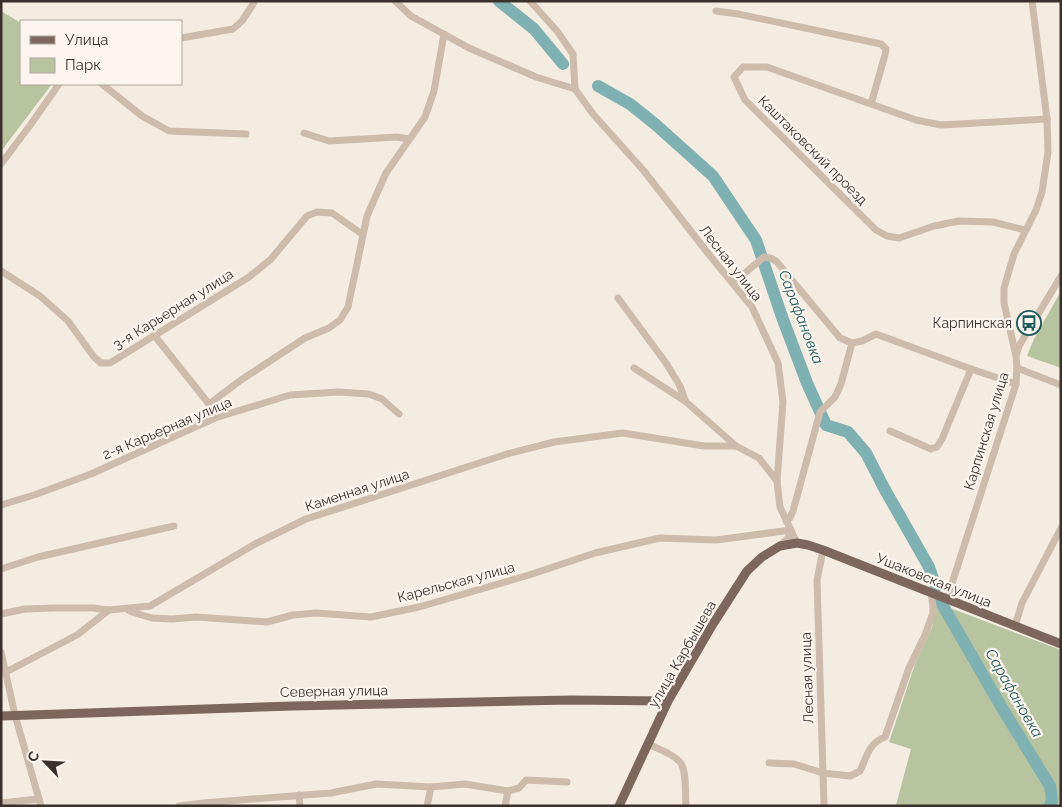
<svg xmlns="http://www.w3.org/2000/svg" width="1062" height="807" viewBox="0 0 1062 807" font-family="Raleway,sans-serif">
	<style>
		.green { fill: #b8c4a0 }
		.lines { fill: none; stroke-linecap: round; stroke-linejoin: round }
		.river { stroke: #7fb0b2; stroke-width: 12 }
		.minor { stroke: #cdbbac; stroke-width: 7 }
		.major { stroke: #7d675c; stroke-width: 9 }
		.labels { text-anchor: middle; stroke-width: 4.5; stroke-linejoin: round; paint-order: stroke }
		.street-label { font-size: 14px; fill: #3b302b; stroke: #fbf5ee }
		.poi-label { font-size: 14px; fill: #3b302b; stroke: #fbf5ee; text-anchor: end }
		.water-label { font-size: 15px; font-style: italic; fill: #1f5a5e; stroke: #fbf5ee }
	</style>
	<rect width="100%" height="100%" fill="#f4ebe1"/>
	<!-- green -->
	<g class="green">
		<polygon points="1,11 21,23 21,84 52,84 2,150"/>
		<polygon points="1061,291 1061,368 1027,356 1034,339"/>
		<polygon points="937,603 1061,650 1061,806 896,805 911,749 889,742 915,664 932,627"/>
	</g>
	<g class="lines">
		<!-- river -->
		<g class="river">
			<polyline points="499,1 534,29 563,64"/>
			<polyline points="598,86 630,104 655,124 713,176 756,240 782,317 807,383 826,425 848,432 866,453 884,488 929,567 936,587"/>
			<polyline points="940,599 942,604 1002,708 1050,786 1052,799 1050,806"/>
		</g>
		<!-- minor -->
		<g class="minor">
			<polyline points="395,1 411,16 469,48 536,77 575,89"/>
			<polyline points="530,1 557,31 573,54 575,89 593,114 644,171 707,252 752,307 778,363 783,402 777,481 780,507 797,543"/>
			<polyline points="716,11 738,14 881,44 886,49 885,55 871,104"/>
			<polyline points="181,38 233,29 242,21 255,1"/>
			<polyline points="102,84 142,116 169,131 246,134"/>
			<polyline points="304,133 329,141 397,137 409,139"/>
			<polyline points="1,164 31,124 59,84"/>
			<polyline points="1025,230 993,222 959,221 934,226 899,238 887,236 876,230 745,100 734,77 743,67 767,67 916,120 941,125 1047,119"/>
			<polyline points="1,271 40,296 68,321 94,357 101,363 110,363 249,277 271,259 307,216 317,212 332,213 362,234"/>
			<polyline points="733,283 764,257 770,258 776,261 840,338 852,343 862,341 876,334 971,369 1016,384"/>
			<polyline points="618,298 666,363 680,386 685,400"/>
			<polyline points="154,335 209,404 215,418"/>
			<polyline points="1016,356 1004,303 1004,288 1014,254 1036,210 1042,192 1048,152 1047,119 1032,1"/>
			<polyline points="634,368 685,401 736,446 759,458 777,481"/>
			<polyline points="1017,368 1061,385"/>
			<polyline points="209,404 241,380 305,338 329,328 340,320 348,307 367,216 386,173 425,117 434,91 444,34"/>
			<polyline points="890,431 931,449 937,447 942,439 971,369"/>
			<polyline points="1,505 34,495 91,474 215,418 290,395 338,392 369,394 382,399 399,414"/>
			<polyline points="786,521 790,518 793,511 820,412 835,397 841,384 852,343"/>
			<polyline points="823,550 817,580 824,806"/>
			<polyline points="1,569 38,557 174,526"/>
			<polyline points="947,599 1016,384 1017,368 1016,356 1019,346 1061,276"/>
			<polyline points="127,609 132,612 152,618 172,619 196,617 267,622 293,615 316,613 371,617 419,607 529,575 595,553 660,538 716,540 791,530 788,538 780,546"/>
			<polyline points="1,614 25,609 54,608 93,608 109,610 150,606 255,544 306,519 507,454 554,442 623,433 704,446 736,446"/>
			<polyline points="1015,626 1022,603 1061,528"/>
			<polyline points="1,652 15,715 41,806"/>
			<polyline points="6,672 77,635 109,610"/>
			<path d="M648,744C658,749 672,753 680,762C687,770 685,795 686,806"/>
			<path d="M769,763L794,764L823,773L850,776L860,771C867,756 869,743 885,737L909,668L925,635L933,613V606L931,593"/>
			<polyline points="299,795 300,806"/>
			<polyline points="1,803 39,799"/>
			<polyline points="179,806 203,803 331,793 376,784 431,787 465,784 508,791 519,788 526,780 567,782"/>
			<polyline points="427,806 431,787"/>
			<polyline points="505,806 508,791"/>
		</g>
		<!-- major -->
		<g class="major">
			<polyline points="1,716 293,706 571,700 668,701"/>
			<polyline points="619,806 668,701 713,624 747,571 762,557 780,546 797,543 808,545 823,550 1061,644"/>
		</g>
	</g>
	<!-- icons -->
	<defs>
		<symbol id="bus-ring" viewBox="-11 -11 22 22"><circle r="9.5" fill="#fbf5ee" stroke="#1f5a5e" stroke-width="1.5"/><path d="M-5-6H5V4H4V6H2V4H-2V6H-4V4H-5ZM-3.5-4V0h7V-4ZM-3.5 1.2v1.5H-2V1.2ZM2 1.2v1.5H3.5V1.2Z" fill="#1f5a5e"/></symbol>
	</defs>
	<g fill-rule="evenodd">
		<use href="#bus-ring" x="1015" y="309" width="28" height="28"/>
	</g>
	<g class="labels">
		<!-- street labels -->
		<g class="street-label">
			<text transform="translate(813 150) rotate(45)" y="5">Каштаковский проезд</text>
			<text transform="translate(731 263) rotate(52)" y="5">Лесная улица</text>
			<text transform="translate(173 309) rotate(-32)" y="5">3-я Карьерная улица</text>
			<text transform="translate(167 428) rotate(-23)" y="5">2-я Карьерная улица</text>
			<text transform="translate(986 431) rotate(-73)" y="5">Карпинская улица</text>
			<text transform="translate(357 490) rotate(-18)" y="5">Каменная улица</text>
			<text transform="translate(934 580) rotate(22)" y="5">Ушаковская улица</text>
			<text transform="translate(456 582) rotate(-15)" y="5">Карельская улица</text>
			<text transform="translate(682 654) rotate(-60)" y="5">улица Карбышева</text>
			<text transform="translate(807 678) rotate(-92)" y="5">Лесная улица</text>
			<text transform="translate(334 691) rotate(-1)" y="5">Северная улица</text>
		</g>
		<!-- poi labels -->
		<g class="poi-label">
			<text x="1012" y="328">Карпинская</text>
		</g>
		<!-- water labels -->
		<g class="water-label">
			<text transform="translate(801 317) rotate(69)" y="5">Сарафановка</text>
			<text transform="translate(1014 693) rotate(60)" y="5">Сарафановка</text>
		</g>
	</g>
	<!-- border -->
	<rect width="1062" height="807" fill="none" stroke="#3b302b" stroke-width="5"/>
	<!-- legend -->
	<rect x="20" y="20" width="162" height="65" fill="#fbf5ee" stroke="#aea6a0"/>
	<rect x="30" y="36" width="25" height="8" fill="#7d675c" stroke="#aea6a0"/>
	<text x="65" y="45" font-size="15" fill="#3b302b">Улица</text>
	<rect x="30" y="58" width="25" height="15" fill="#b8c4a0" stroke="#aea6a0"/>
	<text x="65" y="70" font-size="15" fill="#3b302b">Парк</text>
	<!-- north arrow -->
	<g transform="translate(45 762) rotate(295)" stroke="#fbf5ee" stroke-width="4" paint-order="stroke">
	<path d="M0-4L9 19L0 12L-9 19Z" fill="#3b302b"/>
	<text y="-8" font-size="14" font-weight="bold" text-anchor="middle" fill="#3b302b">С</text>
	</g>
</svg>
